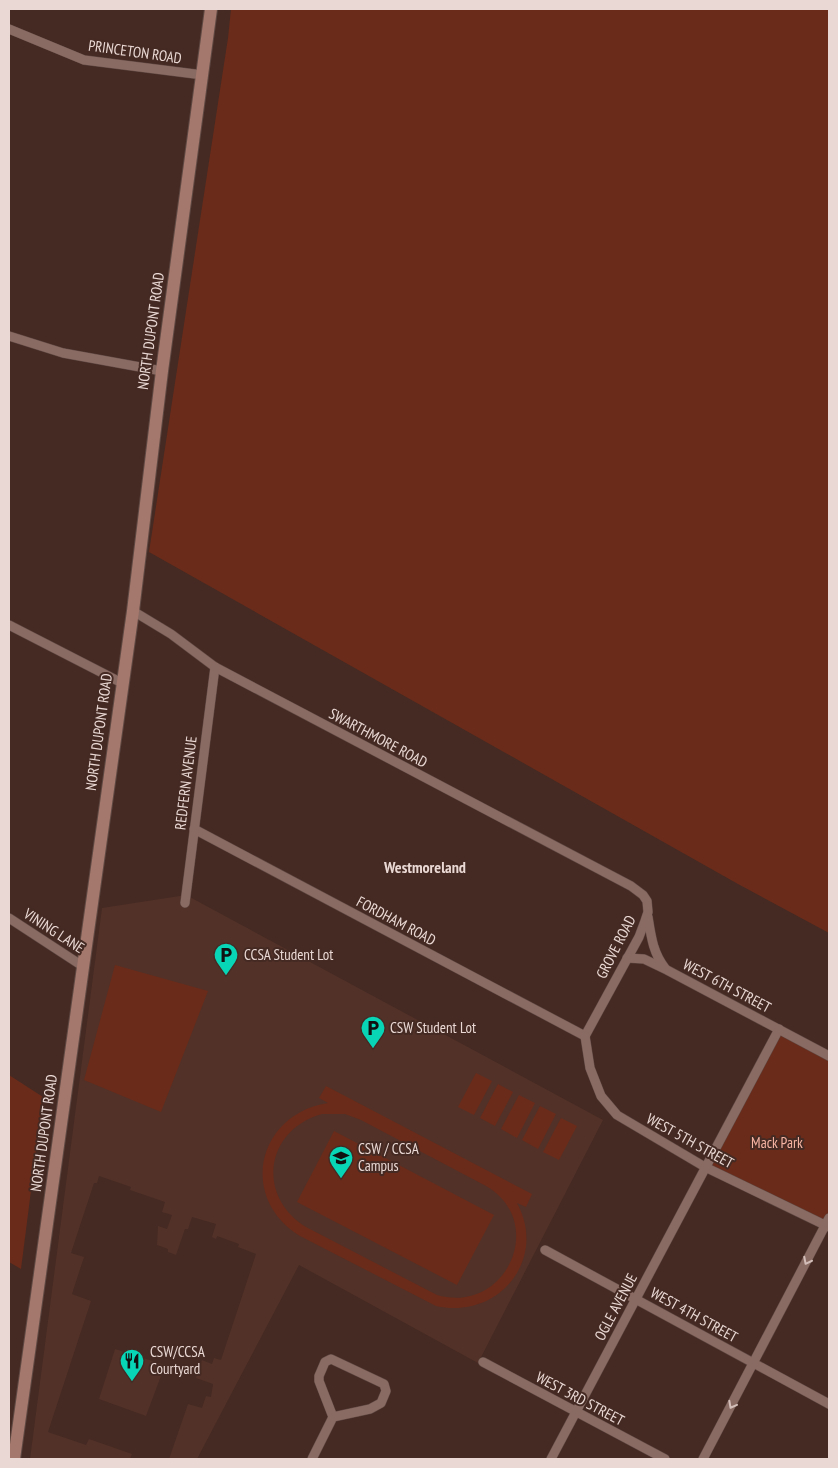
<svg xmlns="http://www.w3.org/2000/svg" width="838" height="1468" viewBox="0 0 838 1468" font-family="'PT Sans Narrow',sans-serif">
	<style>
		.built { fill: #523128 }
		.green { fill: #6a2b1a; fill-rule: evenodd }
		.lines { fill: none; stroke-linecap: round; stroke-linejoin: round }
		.street-casing { stroke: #604943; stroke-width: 10 }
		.secondary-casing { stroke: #604943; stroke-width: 14 }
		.street { stroke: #8a6b63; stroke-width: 9 }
		.secondary { stroke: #a4786c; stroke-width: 12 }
		.oneway { stroke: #d2bdb8 }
		.labels { text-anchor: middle; stroke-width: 4; stroke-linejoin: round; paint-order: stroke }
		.street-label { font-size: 15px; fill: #ead8d4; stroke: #442a23 }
		.poi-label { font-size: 15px; fill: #ead8d4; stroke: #442a23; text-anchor: start }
		.park-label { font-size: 15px; fill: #f7b4a3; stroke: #442a23 }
		.neighbourhood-label { font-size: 16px; font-weight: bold; fill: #ead8d4; stroke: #442a23 }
	</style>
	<rect width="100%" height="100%" fill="#442a23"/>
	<!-- built -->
	<g class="built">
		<polygon points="186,895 603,1120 478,1363 299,1265 197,1459 169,1459 188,1404 202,1408 206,1396 211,1397 213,1384 196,1378 202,1360 212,1364 214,1358 221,1360 256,1254 238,1247 239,1244 217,1236 216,1239 212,1237 216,1224 192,1217 188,1229 185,1229 176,1255 168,1252 168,1249 157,1245 158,1226 167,1229 172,1215 162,1212 165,1202 130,1190 131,1187 99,1176 97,1183 94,1183 71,1253 84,1257 72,1294 91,1301 48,1432 86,1445 89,1439 132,1454 130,1459 30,1459 102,908"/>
		<polygon points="115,1349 165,1365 146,1416 99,1399"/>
	</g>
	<!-- green -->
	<g class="green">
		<polygon points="231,9 829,9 829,933 738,884 149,552 228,38"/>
		<polygon points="115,965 208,991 161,1112 84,1080"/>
		<polygon points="779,1029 829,1056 829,1227 705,1167"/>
		<polygon points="476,1073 492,1081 474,1115 458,1107"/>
		<polygon points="9,1075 43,1097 21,1269 9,1262"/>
		<polygon points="498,1084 513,1092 495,1126 480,1118"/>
		<path d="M326,1086L532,1194L526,1207L517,1203C548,1260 498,1320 436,1306L300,1236C238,1198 257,1114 328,1103L319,1098ZM322,1114H345L361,1120L486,1186C548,1222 506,1315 437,1295L306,1227C256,1196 265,1130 322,1114Z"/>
		<polygon points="519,1095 535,1103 517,1138 501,1129"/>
		<polygon points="540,1106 556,1114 538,1149 522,1140"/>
		<polygon points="561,1118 577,1126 559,1160 543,1152"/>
		<polygon points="334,1131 494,1215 457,1285 297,1202"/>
	</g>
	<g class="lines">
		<defs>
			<g id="street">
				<polyline points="9,29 84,60 203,75"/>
				<polyline points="9,336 63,353 162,371"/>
				<polyline points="133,611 171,634 215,667 631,886 643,895 647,901 648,912 645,921 639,937 585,1036"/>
				<polyline points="9,625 122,683"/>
				<polyline points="194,829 585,1036"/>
				<polyline points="185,903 215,667"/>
				<path d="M648,917C651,936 653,953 665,968"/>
				<polyline points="9,918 84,967"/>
				<polyline points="627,958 644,959 667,970 829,1056"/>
				<polyline points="585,1036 590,1068 601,1096 617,1115 705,1167 829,1227"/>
				<polyline points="545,1250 829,1404"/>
				<polyline points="483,1362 665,1459"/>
				<polyline points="312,1459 333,1417 319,1381 319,1376 325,1362 331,1359 384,1384 386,1391 381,1403 370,1409 333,1417"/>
				<polyline points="551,1459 779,1029"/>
				<polyline points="703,1459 829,1218"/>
			</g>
			<polyline id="secondary" points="14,1459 133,611 162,371 211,9"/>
		</defs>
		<!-- street casing -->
		<use href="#street" class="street-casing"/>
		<!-- secondary casing -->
		<use href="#secondary" class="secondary-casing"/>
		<!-- street -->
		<use href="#street" class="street"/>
		<!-- secondary -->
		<use href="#secondary" class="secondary"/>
	</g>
	<!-- one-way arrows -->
	<defs><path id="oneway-chevron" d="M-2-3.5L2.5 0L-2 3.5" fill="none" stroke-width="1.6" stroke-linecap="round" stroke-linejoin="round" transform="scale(1.25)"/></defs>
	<g class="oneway">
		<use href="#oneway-chevron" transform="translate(807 1261) rotate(117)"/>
		<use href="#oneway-chevron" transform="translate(732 1405) rotate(118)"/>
	</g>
	<!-- icons -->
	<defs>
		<symbol id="parking-pin" viewBox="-11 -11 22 30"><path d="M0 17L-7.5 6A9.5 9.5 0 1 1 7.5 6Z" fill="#08d5b5" stroke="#442a23"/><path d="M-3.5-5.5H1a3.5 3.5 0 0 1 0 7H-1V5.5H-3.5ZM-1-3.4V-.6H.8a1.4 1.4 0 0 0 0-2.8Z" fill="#111"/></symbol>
		<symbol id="school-pin" viewBox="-11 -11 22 30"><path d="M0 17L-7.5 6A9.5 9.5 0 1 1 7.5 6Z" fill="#08d5b5" stroke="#442a23"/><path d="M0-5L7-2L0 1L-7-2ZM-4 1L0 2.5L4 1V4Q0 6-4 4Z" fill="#111"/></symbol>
		<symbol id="restaurant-pin" viewBox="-11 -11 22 30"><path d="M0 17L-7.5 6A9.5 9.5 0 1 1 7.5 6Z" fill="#08d5b5" stroke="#442a23"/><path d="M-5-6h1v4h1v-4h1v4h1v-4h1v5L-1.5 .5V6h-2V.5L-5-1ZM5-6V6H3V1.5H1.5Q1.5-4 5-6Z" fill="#111"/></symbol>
	</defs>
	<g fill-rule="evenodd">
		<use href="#parking-pin" x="212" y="941" width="28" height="38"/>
		<use href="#parking-pin" x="359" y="1014" width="28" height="38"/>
		<use href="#school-pin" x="327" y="1144" width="28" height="38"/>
		<use href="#restaurant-pin" x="118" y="1347" width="28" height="38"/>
	</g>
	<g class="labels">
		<!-- street labels -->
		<g class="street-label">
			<text transform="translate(135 52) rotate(8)" y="5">PRINCETON ROAD</text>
			<text transform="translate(151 331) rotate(-82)" y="5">NORTH DUPONT ROAD</text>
			<text transform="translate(99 732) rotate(-82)" y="5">NORTH DUPONT ROAD</text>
			<text transform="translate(378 738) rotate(28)" y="5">SWARTHMORE ROAD</text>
			<text transform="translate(186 783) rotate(-83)" y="5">REDFERN AVENUE</text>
			<text transform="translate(396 921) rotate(28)" y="5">FORDHAM ROAD</text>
			<text transform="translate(54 931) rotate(33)" y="5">VINING LANE</text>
			<text transform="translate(616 947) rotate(-63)" y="5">GROVE ROAD</text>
			<text transform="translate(727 986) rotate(28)" y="5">WEST 6TH STREET</text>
			<text transform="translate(44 1133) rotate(-82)" y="5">NORTH DUPONT ROAD</text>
			<text transform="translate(690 1141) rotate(29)" y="5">WEST 5TH STREET</text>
			<text transform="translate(616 1307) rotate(-62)" y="5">OGLE AVENUE</text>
			<text transform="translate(694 1315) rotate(29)" y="5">WEST 4TH STREET</text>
			<text transform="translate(580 1399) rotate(28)" y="5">WEST 3RD STREET</text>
		</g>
		<!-- poi labels -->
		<g class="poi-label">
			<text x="244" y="960">CCSA Student Lot</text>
			<text x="390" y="1033">CSW Student Lot</text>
			<text x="358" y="1154">CSW / CCSA<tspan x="358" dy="17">Campus</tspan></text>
			<text x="150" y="1357">CSW/CCSA<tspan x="150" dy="17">Courtyard</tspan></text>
		</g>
		<!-- park labels -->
		<g class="park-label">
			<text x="777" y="1148">Mack Park</text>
		</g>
		<!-- neighbourhood labels -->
		<g class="neighbourhood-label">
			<text x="425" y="873">Westmoreland</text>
		</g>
	</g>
	<!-- border -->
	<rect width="838" height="1468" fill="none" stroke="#ead8d4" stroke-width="20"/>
</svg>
